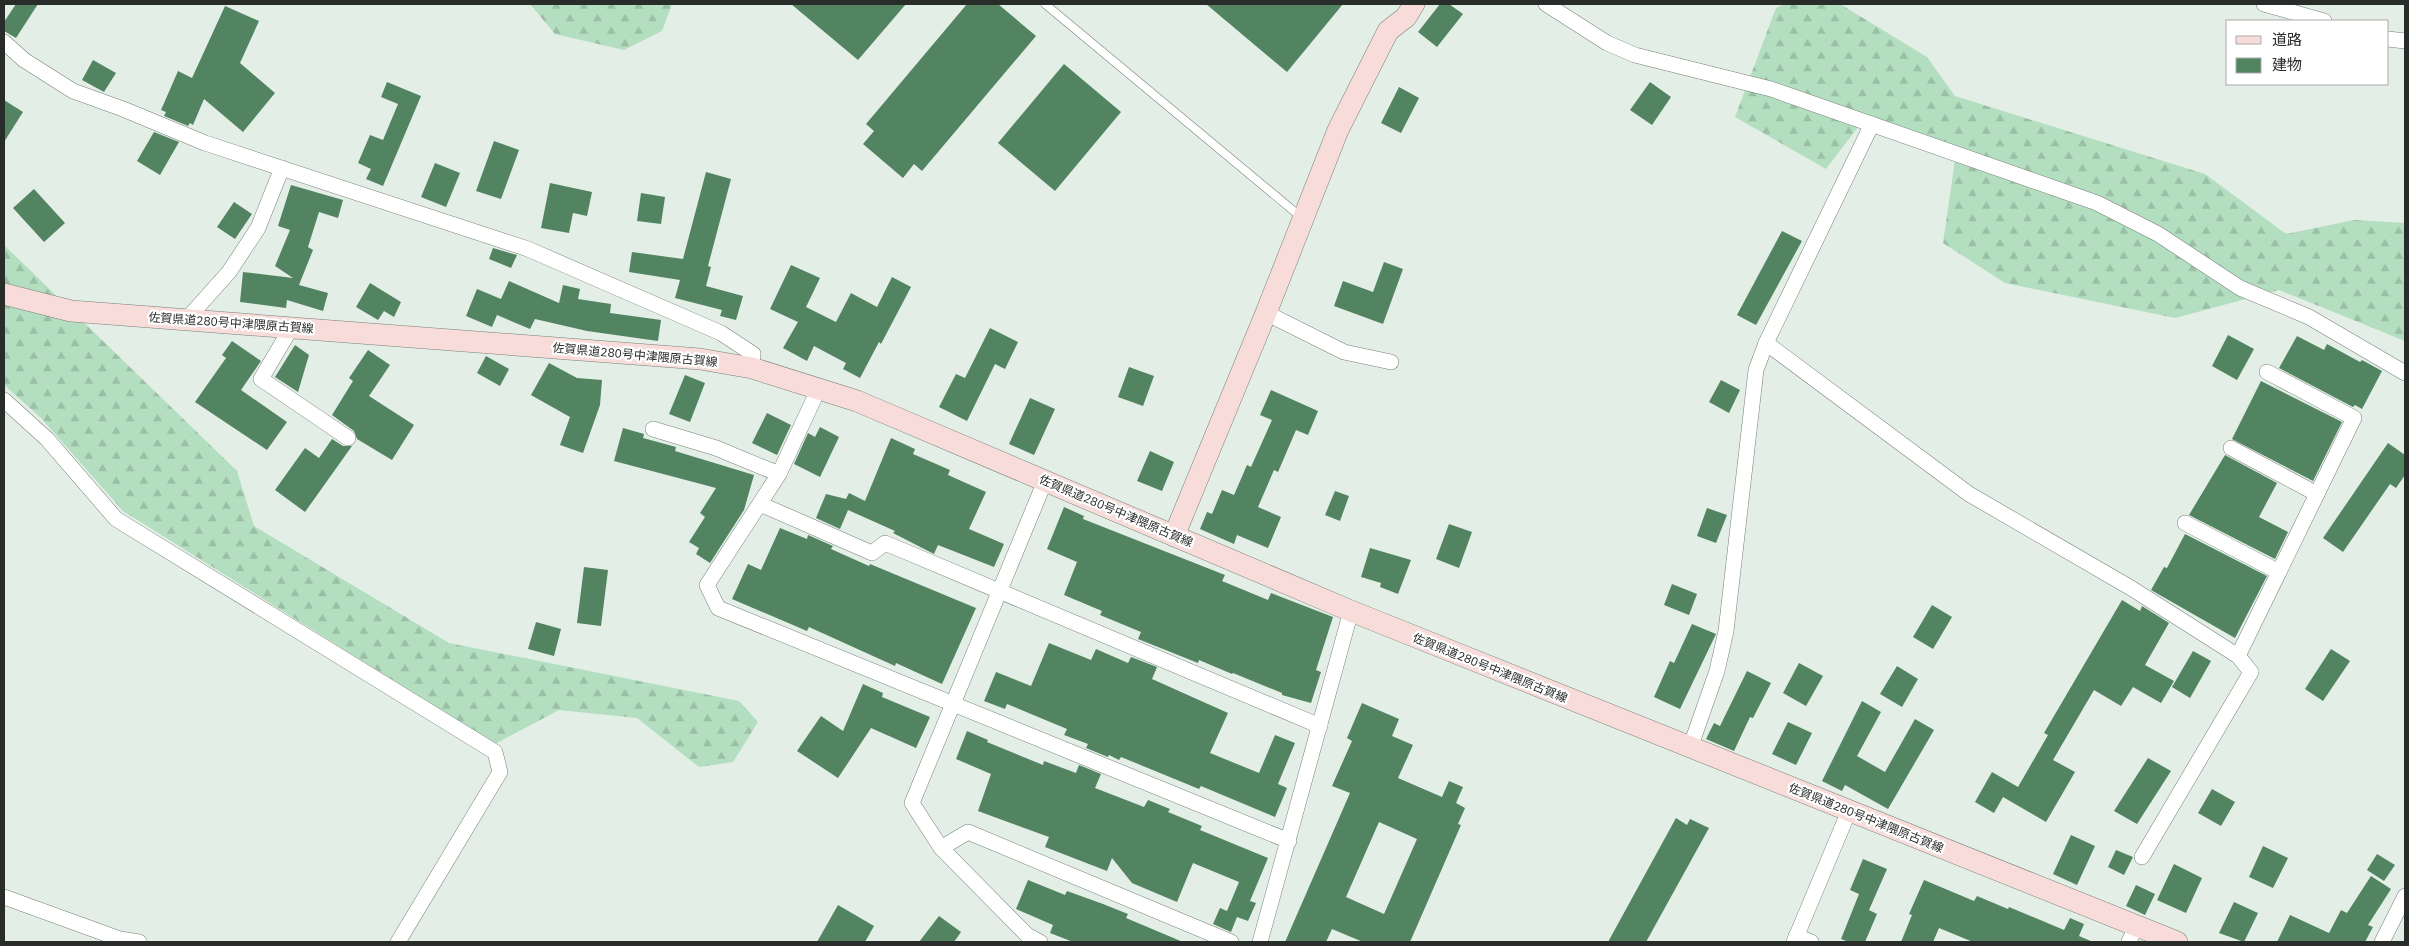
<svg xmlns="http://www.w3.org/2000/svg" width="2409" height="946" viewBox="0 0 2409 946" font-family="'IBM Plex Sans','Noto Sans JP',sans-serif">
	<style>
		.forest { fill: url(#forest-firs) }
		.building { fill: #528462; fill-rule: evenodd }
		.lines { fill: none; stroke-linecap: round; stroke-linejoin: round }
		.lane-casing { stroke: #78817a; stroke-width: 9 }
		.street-casing { stroke: #78817a; stroke-width: 16 }
		.secondary-casing { stroke: #78817a; stroke-width: 22 }
		.lane { stroke: #fff; stroke-width: 8 }
		.street { stroke: #fff; stroke-width: 15 }
		.secondary { stroke: #f8dcda; stroke-width: 21 }
		.labels { text-anchor: middle; stroke-width: 4.5; stroke-linejoin: round; paint-order: stroke }
		.street-label { font-size: 12px; fill: #292d2a; stroke: #fff }
	</style>
	<defs>
		<pattern id="forest-firs" width="22" height="20" patternUnits="userSpaceOnUse" patternTransform="scale(1.25)"><rect width="22" height="20" fill="#b3debf"/><path d="M5 1l3.5 6h-7zM16 11l3.5 6h-7z" fill="#9abfa4"/></pattern>
	</defs>
	<rect width="100%" height="100%" fill="#e3eee6"/>
	<!-- forest -->
	<g class="forest">
		<polygon points="530,4 672,4 662,31 624,50 555,34"/>
		<polygon points="1784,4 1840,4 1927,57 1955,96 2205,174 2286,234 2354,220 2405,223 2405,341 2279,290 2175,318 2005,283 1943,243 1955,160 1858,127 1826,169 1735,117 1776,8"/>
		<polygon points="4,245 237,471 254,526 449,643 739,701 758,722 733,762 699,767 637,718 559,710 495,744 123,511 41,418 4,385"/>
	</g>
	<!-- building -->
	<g class="building">
		<polygon points="16,4 38,4 16,38 4,31 4,22"/>
		<polygon points="791,4 906,4 858,60"/>
		<polygon points="967,4 998,4 1036,36 922,171 914,164 903,178 863,144 874,131 866,124"/>
		<polygon points="1206,4 1343,4 1287,72"/>
		<polygon points="1440,4 1449,4 1463,14 1437,47 1418,32"/>
		<polygon points="225,6 259,21 240,63 275,93 243,132 204,99 193,125 190,123 188,126 164,116 166,112 161,110 178,71 192,78"/>
		<polygon points="93,60 116,73 104,92 82,80"/>
		<polygon points="1064,64 1121,112 1055,191 998,143"/>
		<polygon points="387,82 421,96 383,186 366,179 371,169 358,163 370,135 383,140 398,104 381,97"/>
		<polygon points="1650,82 1671,97 1652,125 1630,110"/>
		<polygon points="1399,87 1419,98 1401,133 1381,123"/>
		<polygon points="4,100 23,112 4,142"/>
		<polygon points="154,132 179,142 160,175 137,161"/>
		<polygon points="494,141 519,150 501,199 476,191"/>
		<polygon points="435,163 460,173 446,207 421,197"/>
		<polygon points="706,172 731,179 708,266 711,267 706,286 743,296 736,320 720,316 722,310 675,298 680,280 629,272 632,252 683,259"/>
		<polygon points="550,183 592,192 587,216 573,213 569,233 541,228"/>
		<polygon points="291,185 343,200 338,218 319,212 308,247 313,250 299,285 328,293 323,311 287,300 286,308 240,302 243,272 293,278 275,266 290,230 278,226"/>
		<polygon points="34,189 65,223 44,242 13,208"/>
		<polygon points="641,193 665,197 661,224 637,221"/>
		<polygon points="234,202 252,214 235,239 217,227"/>
		<polygon points="1782,231 1802,241 1756,325 1737,315"/>
		<polygon points="493,248 517,255 511,268 489,259"/>
		<polygon points="1384,262 1403,269 1383,324 1334,306 1343,281 1373,292"/>
		<polygon points="791,265 820,278 806,307 836,322 851,293 877,307 892,277 911,287 881,344 879,342 860,378 843,369 846,363 814,346 807,361 783,348 798,322 770,309"/>
		<polygon points="509,281 559,303 563,285 580,289 578,299 611,304 610,313 661,320 658,341 587,331 535,319 530,329 497,315 492,327 466,316 477,289 501,299"/>
		<polygon points="370,283 401,302 394,317 384,311 378,320 356,307"/>
		<polygon points="990,328 1018,342 1005,369 995,364 967,421 939,407 956,374 965,378"/>
		<polygon points="2228,335 2254,349 2237,380 2212,366"/>
		<polygon points="2297,336 2324,350 2327,344 2360,362 2362,360 2382,371 2362,409 2355,405 2353,407 2279,368"/>
		<polygon points="232,341 261,361 241,390 287,422 267,450 195,402 226,358 222,355"/>
		<polygon points="295,345 309,355 298,392 275,377"/>
		<polygon points="368,350 390,365 369,396 414,425 392,460 357,439 354,431 332,415 353,381 349,378"/>
		<polygon points="486,356 509,369 500,386 477,373"/>
		<polygon points="549,363 577,378 602,380 600,405 583,453 560,445 570,417 531,395"/>
		<polygon points="1129,367 1154,376 1143,406 1118,397"/>
		<polygon points="685,375 705,383 690,422 669,414"/>
		<polygon points="1721,380 1740,390 1729,413 1709,402"/>
		<polygon points="2261,381 2342,422 2313,481 2232,439"/>
		<polygon points="1271,390 1318,411 1308,435 1296,430 1278,472 1274,470 1258,507 1281,517 1268,548 1237,535 1234,544 1200,529 1207,512 1212,514 1222,490 1234,495 1247,465 1251,467 1272,420 1260,415"/>
		<polygon points="1030,398 1055,409 1034,455 1009,444"/>
		<polygon points="767,413 791,425 777,455 752,443"/>
		<polygon points="820,427 839,437 820,477 794,464 808,433 815,437"/>
		<polygon points="623,428 644,434 643,438 676,447 675,451 754,475 744,510 710,563 696,554 699,548 689,542 705,517 700,513 716,488 614,461"/>
		<polygon points="891,438 915,449 913,454 950,470 948,475 986,492 969,529 1004,544 994,567 938,545 934,554 893,533 895,531 848,510 840,529 816,518 826,494 846,499 849,493 865,501"/>
		<polygon points="332,439 343,446 352,446 305,512 275,490 305,448 319,458"/>
		<polygon points="2388,443 2405,455 2405,475 2396,488 2390,484 2343,552 2323,538"/>
		<polygon points="1150,451 1174,462 1162,491 1137,481"/>
		<polygon points="2225,455 2277,483 2259,517 2288,532 2275,559 2189,515"/>
		<polygon points="1335,491 1349,496 1340,521 1325,515"/>
		<polygon points="1064,507 1084,516 1083,519 1225,575 1222,581 1268,600 1271,593 1333,617 1316,670 1321,672 1311,703 1282,695 1282,693 1233,673 1232,674 1199,660 1198,663 1138,639 1141,632 1100,615 1102,611 1064,595 1077,562 1047,549"/>
		<polygon points="1707,508 1727,515 1716,543 1697,536"/>
		<polygon points="1449,524 1472,532 1459,568 1436,559"/>
		<polygon points="780,528 807,539 808,535 833,546 831,549 869,566 870,564 976,608 942,684 896,663 895,666 809,627 807,631 732,599 748,564 761,570"/>
		<polygon points="2185,534 2267,576 2235,638 2151,590 2164,567 2167,568"/>
		<polygon points="1370,548 1411,560 1398,594 1380,587 1381,583 1361,577"/>
		<polygon points="584,567 608,570 601,626 577,623"/>
		<polygon points="1672,584 1697,594 1689,615 1664,605"/>
		<polygon points="2122,600 2140,611 2142,606 2169,623 2145,665 2174,681 2161,703 2133,687 2121,706 2094,690 2053,760 2075,772 2046,822 2003,797 1994,813 1975,802 1992,772 2018,787 2048,735 2044,733"/>
		<polygon points="1932,605 1952,617 1933,649 1913,637"/>
		<polygon points="536,622 561,629 554,656 528,649"/>
		<polygon points="1692,624 1716,634 1680,709 1654,697 1670,661 1674,663"/>
		<polygon points="1049,643 1091,660 1096,649 1128,663 1131,657 1157,667 1152,679 1228,713 1210,753 1259,773 1275,735 1295,743 1278,784 1287,788 1275,817 1201,786 1199,789 1121,757 1119,760 1109,755 1108,757 1086,748 1088,744 1064,735 1067,729 1007,704 1005,709 984,701 996,672 1031,686"/>
		<polygon points="2331,649 2350,661 2323,701 2305,689"/>
		<polygon points="2193,651 2211,661 2190,698 2172,687"/>
		<polygon points="1799,663 1823,676 1806,706 1783,693"/>
		<polygon points="1897,666 1918,679 1902,707 1880,694"/>
		<polygon points="1747,671 1771,683 1753,718 1750,717 1734,751 1706,739 1714,723 1720,726"/>
		<polygon points="863,684 883,693 882,697 930,717 916,748 871,728 838,778 797,751 821,716 843,731"/>
		<polygon points="1862,701 1881,712 1857,756 1885,772 1915,719 1934,730 1888,809 1845,785 1842,791 1822,781"/>
		<path d="M1362,703L1399,719L1392,736L1413,745L1398,778L1442,797L1449,781L1463,787L1456,803L1465,808L1458,824L1461,825L1410,942H1363L1332,929L1326,942H1285L1350,793L1332,786L1352,741L1347,738ZM1379,822L1417,839L1384,914L1346,897Z"/>
		<polygon points="1788,722 1812,733 1796,765 1772,754"/>
		<polygon points="967,731 988,740 987,742 1043,765 1044,761 1076,773 1079,765 1101,774 1095,788 1144,807 1148,800 1170,809 1168,812 1202,826 1200,830 1268,858 1250,901 1256,903 1248,921 1237,917 1231,932 1213,924 1220,908 1227,911 1239,882 1193,863 1177,902 1132,883 1112,858 1107,871 1045,847 1049,837 978,811 991,774 956,759"/>
		<polygon points="2148,758 2171,771 2137,824 2114,811"/>
		<polygon points="2212,789 2235,802 2221,826 2198,813"/>
		<polygon points="1676,818 1687,825 1690,819 1709,828 1646,942 1608,942"/>
		<polygon points="2071,835 2095,846 2077,885 2053,874"/>
		<polygon points="2263,846 2288,858 2273,888 2249,877"/>
		<polygon points="2116,850 2133,857 2124,875 2108,867"/>
		<polygon points="2377,854 2395,865 2384,881 2367,870"/>
		<polygon points="1863,859 1887,869 1869,910 1877,914 1865,942 1849,942 1841,939 1859,894 1850,890"/>
		<polygon points="2174,864 2202,878 2186,913 2157,900"/>
		<polygon points="2371,876 2391,889 2368,925 2373,927 2365,942 2277,942 2290,915 2329,933 2341,910 2347,913"/>
		<polygon points="1028,880 1065,895 1067,891 1103,904 1128,914 1126,918 1183,942 1073,942 1050,933 1053,925 1016,909"/>
		<polygon points="1924,880 1974,901 1977,896 2008,909 2009,907 2064,930 2070,918 2084,924 2079,936 2093,942 1973,942 1939,928 1933,942 1901,942 1912,915 1909,914"/>
		<polygon points="2136,885 2155,894 2145,915 2126,906"/>
		<polygon points="2234,902 2258,913 2244,942 2219,933"/>
		<polygon points="838,905 874,926 865,942 817,942"/>
		<polygon points="939,916 961,932 954,942 919,942"/>
	</g>
	<g class="lines">
		<defs>
			<polyline id="lane" points="1045,4 1301,217"/>
			<g id="street">
				<polyline points="1546,4 1607,43 1635,55 1771,89 2097,203 2158,234 2240,288 2309,317 2405,373"/>
				<polyline points="2264,4 2324,21"/>
				<polyline points="2388,39 2405,41"/>
				<polyline points="4,42 24,60 73,91 123,109 205,143 528,249 721,333 753,354 752,368"/>
				<polyline points="1266,313 1344,352 1391,362"/>
				<polyline points="186,320 229,272 258,228 282,168"/>
				<polyline points="291,328 261,379 348,438"/>
				<polyline points="1766,343 1969,494 2131,588 2238,656 2251,672 2142,857"/>
				<polyline points="819,388 779,474 707,585 718,608 1289,841"/>
				<polyline points="4,400 47,439 116,519 495,752 500,772 398,942"/>
				<polyline points="653,429 716,448 779,474"/>
				<polyline points="2231,448 2317,494"/>
				<polyline points="1045,481 912,803 941,848 968,832 1231,942"/>
				<polyline points="760,504 872,553 885,543 1320,726"/>
				<polyline points="2185,523 2279,572"/>
				<polyline points="2238,656 2354,418 2267,372"/>
				<polyline points="1690,748 1717,671 1726,631 1756,370 1766,343 1872,124"/>
				<polyline points="941,848 1027,935 1040,942"/>
				<polyline points="4,897 120,939 139,942"/>
				<polyline points="1796,936 1811,942"/>
				<polyline points="1260,942 1351,611"/>
				<polyline points="1794,942 1849,811"/>
				<polyline points="2129,942 2136,926"/>
				<polyline points="2382,942 2405,896"/>
			</g>
			<g id="secondary">
				<polyline points="4,294 71,311 700,359 752,368 857,401 1351,611 2177,942"/>
				<polyline points="1174,536 1266,313 1338,130 1388,31 1406,17 1414,4"/>
			</g>
		</defs>
		<!-- lane casing -->
		<use href="#lane" class="lane-casing"/>
		<!-- street casing -->
		<use href="#street" class="street-casing"/>
		<!-- secondary casing -->
		<use href="#secondary" class="secondary-casing"/>
		<!-- lane -->
		<use href="#lane" class="lane"/>
		<!-- street -->
		<use href="#street" class="street"/>
		<!-- secondary -->
		<use href="#secondary" class="secondary"/>
	</g>
	<g class="labels">
		<!-- street labels -->
		<g class="street-label">
			<text transform="translate(231 323) rotate(4)" y="4">佐賀県道280号中津隈原古賀線</text>
			<text transform="translate(635 355) rotate(5)" y="4">佐賀県道280号中津隈原古賀線</text>
			<text transform="translate(1116 511) rotate(23)" y="4">佐賀県道280号中津隈原古賀線</text>
			<text transform="translate(1490 668) rotate(22)" y="4">佐賀県道280号中津隈原古賀線</text>
			<text transform="translate(1866 818) rotate(22)" y="4">佐賀県道280号中津隈原古賀線</text>
		</g>
	</g>
	<!-- border -->
	<rect width="2409" height="946" fill="none" stroke="#292d2a" stroke-width="10"/>
	<!-- legend -->
	<rect x="2226" y="20" width="162" height="65" fill="#ffffff" stroke="#a9abaa"/>
	<rect x="2236" y="36" width="25" height="8" fill="#f8dcda" stroke="#a9abaa"/>
	<text x="2272" y="45" font-size="15" fill="#292d2a">道路</text>
	<rect x="2236" y="58" width="25" height="15" fill="#528462" stroke="#a9abaa"/>
	<text x="2272" y="70" font-size="15" fill="#292d2a">建物</text>
</svg>
